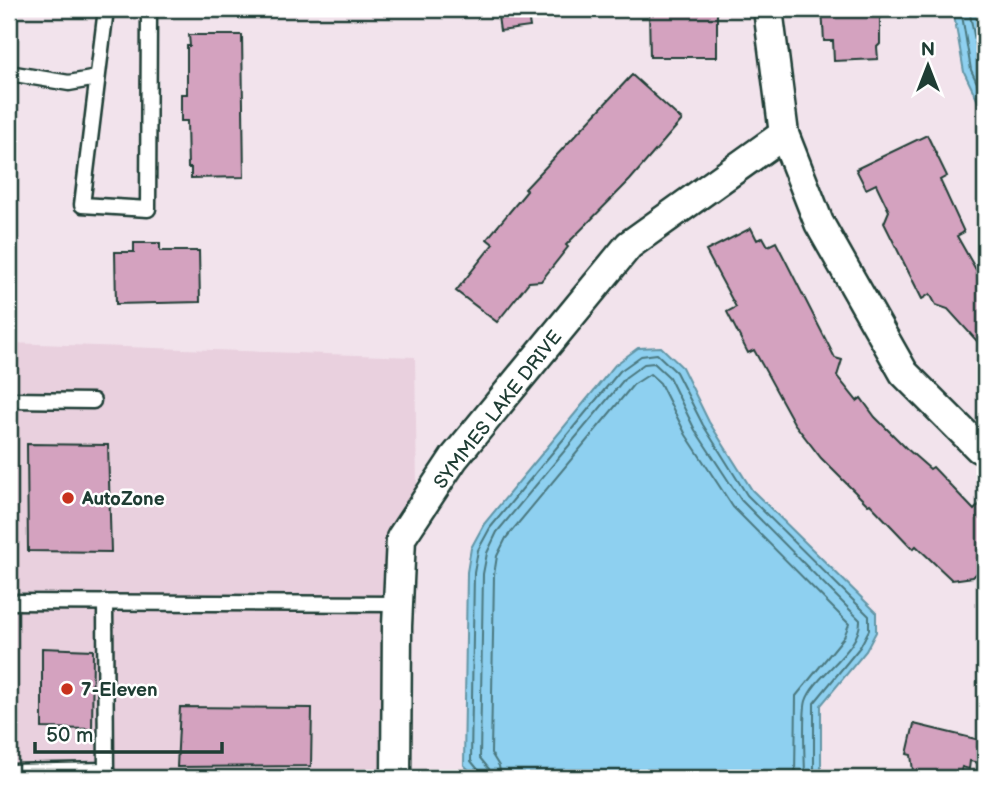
<svg xmlns="http://www.w3.org/2000/svg" width="994" height="787" viewBox="0 0 994 787" font-family="'Balsamiq Sans',sans-serif">
	<style>
		.built { fill: #e9d0de }
		.water { fill: #8ed0f0; stroke: #6295a5; stroke-width: 2 }
		.lines { fill: none; stroke-linecap: round; stroke-linejoin: round }
		.shore { stroke: #4b787f; stroke-width: 2 }
		.building { fill: #d4a2bf; stroke: #1f3d34; stroke-width: 2 }
		.service-casing { stroke: #1f3d34; stroke-width: 19 }
		.minor-casing { stroke: #1f3d34; stroke-width: 33 }
		.service { stroke: #fff; stroke-width: 14 }
		.minor { stroke: #fff; stroke-width: 28 }
		.poi-dot { fill: #c8321e; stroke: #fff; stroke-width: 2.5 }
		.labels { text-anchor: middle; stroke-width: 5; stroke-linejoin: round; paint-order: stroke }
		.street-label { font-size: 19px; fill: #1f3d34; stroke: #fff }
		.poi-label { font-size: 19px; font-weight: bold; fill: #1f3d34; stroke: #fff; text-anchor: start }
	</style>
	<rect width="100%" height="100%" fill="#f2e3ec"/>
	<filter id="ink" filterUnits="userSpaceOnUse"><feTurbulence type="fractalNoise" baseFrequency=".0143" numOctaves="2"/><feDisplacementMap in="SourceGraphic" scale="14" xChannelSelector="R" yChannelSelector="G"/><feConvolveMatrix kernelMatrix="1 2 1 2 8 2 1 2 1" color-interpolation-filters="sRGB"/></filter>
	<g filter="url(#ink)">
		<!-- built -->
		<polygon class="built" points="9,343 415,357 417,488 390,529 384,778 9,778"/>
		<!-- water -->
		<g class="water">
			<polygon points="953,9 985,9 985,116 964,72"/>
			<polygon points="661,347 682,367 709,422 752,490 876,612 876,632 866,651 821,705 821,778 498,778 475,776 464,765 467,572 471,548 484,524 615,365 638,348"/>
		</g>
		<g class="lines">
			<!-- shore -->
			<g class="shore">
				<polyline points="961,9 971,70 985,100"/>
				<polyline points="969,9 980,67 985,79"/>
				<polyline points="482,778 480,772 471,761 474,573 478,550 490,528 620,371 641,356 657,354 676,372 703,425 747,495 869,616 869,630 860,647 814,703 814,778"/>
				<path d="M491,778L489,769L480,758L483,574L487,553L497,532L626,377L644,364L654,363L669,377L695,430L741,500L860,620C861,651 814,675 806,701C802,715 805,761 805,778"/>
				<polyline points="501,778 499,766 491,753 494,575 497,556 506,538 633,385 650,374 660,383 686,435 733,507 849,624 844,637 796,696 795,778"/>
			</g>
		</g>
		<!-- building -->
		<g class="building">
			<polygon points="497,9 527,9 530,27 500,31"/>
			<polygon points="822,9 880,9 880,44 877,47 878,59 834,61 833,41 824,41"/>
			<polygon points="649,11 717,11 717,57 650,57"/>
			<polygon points="189,35 242,35 244,177 191,178 191,168 188,168 187,121 181,121 181,94 187,94 187,46 190,46"/>
			<polygon points="632,75 682,120 630,180 566,245 568,247 541,281 529,282 497,322 456,291 493,244 487,239 527,191 525,189"/>
			<polygon points="927,135 947,176 940,180 964,232 957,236 979,275 985,277 985,350 948,309 936,305 930,294 922,299 884,223 889,211 876,184 866,189 856,169"/>
			<polygon points="751,228 757,240 763,237 768,246 776,242 835,358 842,360 837,376 857,401 861,398 875,417 906,448 930,469 933,467 974,510 985,499 985,565 973,577 952,580 916,546 913,549 870,504 868,505 821,458 794,423 754,350 748,353 727,312 736,307 706,251"/>
			<polygon points="134,243 160,243 160,251 199,251 200,302 116,304 115,252 134,252"/>
			<polygon points="27,444 108,445 111,552 28,551"/>
			<polygon points="42,648 93,650 92,729 42,728"/>
			<polygon points="180,707 312,708 311,766 177,767"/>
			<polygon points="914,724 984,741 979,763 970,761 969,769 962,767 959,778 944,778 913,771 911,755 907,754"/>
		</g>
		<g class="lines">
			<defs>
				<g id="service">
					<polyline points="106,9 82,205 148,209 149,9"/>
					<polyline points="9,73 69,83 97,78"/>
					<polyline points="9,400 93,401"/>
					<polyline points="9,602 398,604"/>
					<polyline points="105,602 106,778"/>
					<polyline points="9,772 106,770"/>
				</g>
				<g id="minor">
					<polyline points="768,9 784,134 819,223 904,373 979,448 985,451"/>
					<polyline points="396,778 397,626 401,538 454,458 629,245 784,134"/>
				</g>
			</defs>
			<!-- service casing -->
			<use href="#service" class="service-casing"/>
			<!-- minor casing -->
			<use href="#minor" class="minor-casing"/>
			<!-- service -->
			<use href="#service" class="service"/>
			<!-- minor -->
			<use href="#minor" class="minor"/>
		</g>
	</g>
	<!-- markers -->
	<g class="poi-dot">
		<circle cx="68" cy="498" r="7"/>
		<circle cx="67" cy="689" r="7"/>
	</g>
	<g class="labels">
		<!-- street labels -->
		<g class="street-label">
			<text transform="translate(497 409) rotate(-52)" y="7">SYMMES LAKE DRIVE</text>
		</g>
		<!-- poi labels -->
		<g class="poi-label">
			<text x="82" y="505">AutoZone</text>
			<text x="81" y="696">7-Eleven</text>
		</g>
	</g>
	<!-- margin -->
	<rect width="994" height="787" fill="none" stroke="#fff" stroke-width="35"/>
	<rect x="18" y="18" width="959" height="752" fill="none" stroke="#1f3d34" stroke-width="2.5" filter="url(#ink)"/>
	<!-- north arrow -->
	<g transform="translate(928 66)" stroke="#ffffff" stroke-width="5" paint-order="stroke">
	<path d="M0-5L12 26L0 18L-12 26Z" fill="#1f3d34"/>
	<text y="-10" font-size="19" font-weight="bold" text-anchor="middle" fill="#1f3d34">N</text>
	</g>
	<!-- scale -->
	<path d="M35 742v10h187v-10" fill="none" stroke="#1f3d34" stroke-width="3.5"/>
	<text x="46" y="742" font-size="21" fill="#1f3d34" stroke="#ffffff" stroke-width="5" paint-order="stroke">50 m</text>
</svg>
